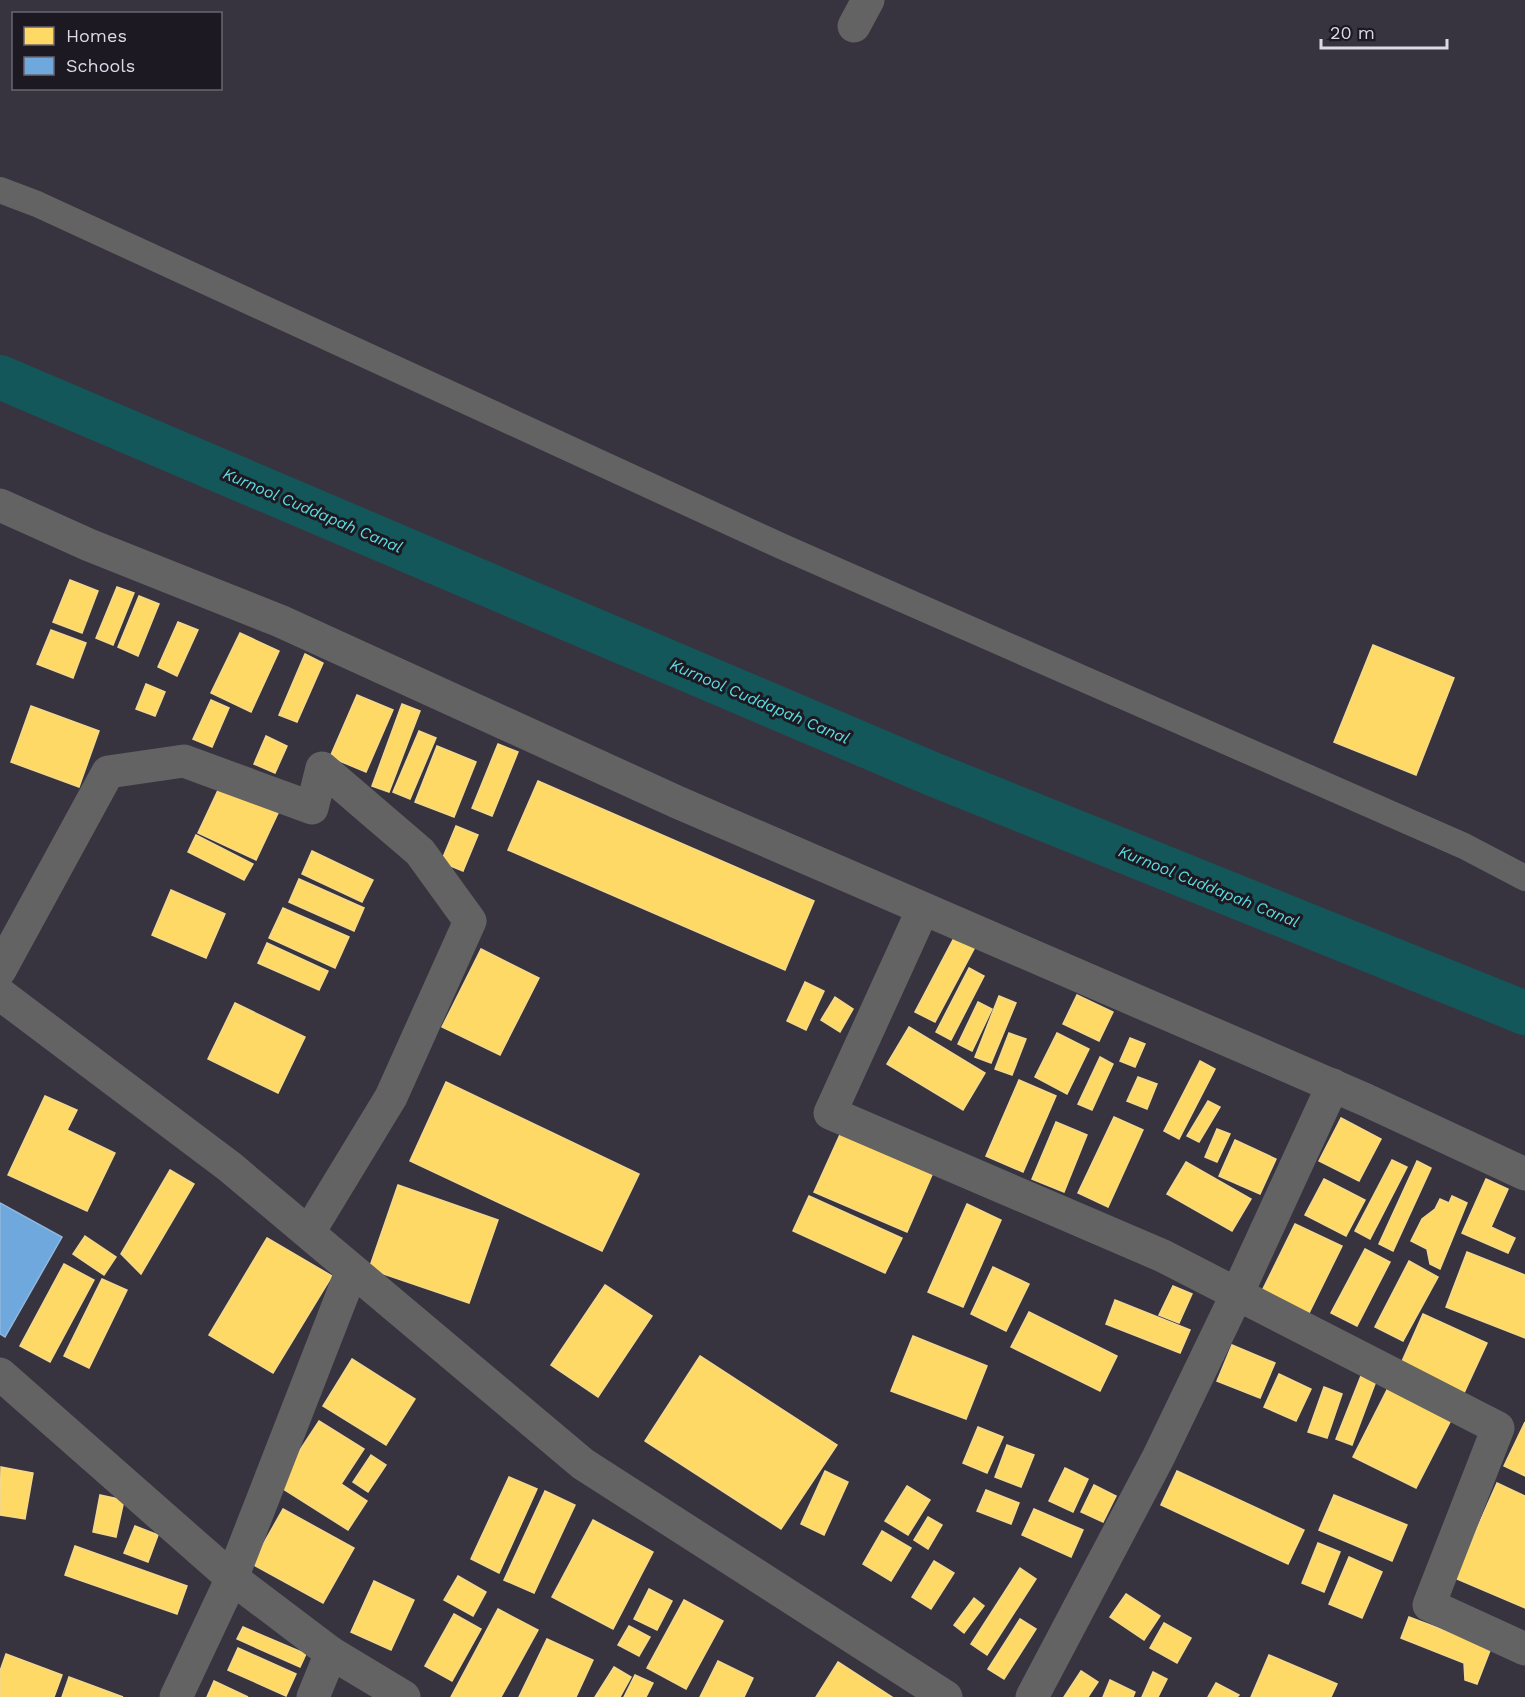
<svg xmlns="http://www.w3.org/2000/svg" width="1525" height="1697" viewBox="0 0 1525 1697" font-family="'Work Sans',sans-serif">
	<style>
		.homes { fill: #ffd966; stroke: #f4d98c; stroke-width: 1.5 }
		.schools { fill: #6fa8dc; stroke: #90b7df; stroke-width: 1.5 }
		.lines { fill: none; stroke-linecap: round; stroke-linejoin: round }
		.canal { stroke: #14575a; stroke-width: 44 }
		.service { stroke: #646363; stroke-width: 26 }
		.minor { stroke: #646363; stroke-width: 33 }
		.labels { text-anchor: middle; stroke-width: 6; stroke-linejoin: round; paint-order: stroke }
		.water-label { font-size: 16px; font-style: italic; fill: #5adee1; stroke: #1c1922 }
	</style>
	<rect width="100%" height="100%" fill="#37343f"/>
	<!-- homes -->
	<g class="homes">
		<polygon points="70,580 98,591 82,633 53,622"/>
		<polygon points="117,587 134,593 113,645 96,638"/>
		<polygon points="139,596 159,604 138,656 118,647"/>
		<polygon points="178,622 198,630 177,676 158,667"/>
		<polygon points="51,630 86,643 73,678 37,664"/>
		<polygon points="240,633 279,651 251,712 211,693"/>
		<polygon points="1373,645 1454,678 1416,775 1334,742"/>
		<polygon points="305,654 323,663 297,722 279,715"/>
		<polygon points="146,684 165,692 155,716 136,709"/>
		<polygon points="357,695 393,710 366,772 330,757"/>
		<polygon points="211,700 229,708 212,747 193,739"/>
		<polygon points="402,704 420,711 389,792 372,786"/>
		<polygon points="31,706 99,731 79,787 11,762"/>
		<polygon points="419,731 436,738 410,799 393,792"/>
		<polygon points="266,736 287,746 275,773 254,764"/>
		<polygon points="498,744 518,752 492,816 472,808"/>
		<polygon points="437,746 476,762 454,817 415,802"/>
		<polygon points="538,781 814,901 785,970 508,850"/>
		<polygon points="220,786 278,813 256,860 198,833"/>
		<polygon points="456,826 478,835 463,871 441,862"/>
		<polygon points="196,835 253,864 244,880 188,852"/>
		<polygon points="312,851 373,880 362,902 302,874"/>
		<polygon points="299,879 364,908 354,931 289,902"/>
		<polygon points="171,890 225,914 206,958 152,935"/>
		<polygon points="283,908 349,937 335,968 269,938"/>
		<polygon points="955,936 975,947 935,1022 915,1012"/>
		<polygon points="267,943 328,971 319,990 258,963"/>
		<polygon points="481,949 539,978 500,1055 442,1027"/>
		<polygon points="969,968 984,976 951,1040 936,1032"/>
		<polygon points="805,982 824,991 806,1030 787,1021"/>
		<polygon points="1077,995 1113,1012 1099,1041 1063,1024"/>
		<polygon points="999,996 1016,1003 991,1063 975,1057"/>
		<polygon points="835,997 853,1009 840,1032 821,1020"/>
		<polygon points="978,1002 992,1009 972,1051 958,1044"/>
		<polygon points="235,1003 305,1037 278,1093 208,1059"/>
		<polygon points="909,1027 985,1073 963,1110 887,1064"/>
		<polygon points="1009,1033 1026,1039 1012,1075 995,1069"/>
		<polygon points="1057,1033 1089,1049 1067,1094 1035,1077"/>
		<polygon points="1130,1038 1145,1044 1135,1067 1120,1061"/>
		<polygon points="1100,1057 1113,1064 1092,1110 1078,1104"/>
		<polygon points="1200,1061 1215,1069 1179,1139 1164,1131"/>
		<polygon points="1138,1077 1157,1084 1147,1109 1127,1101"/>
		<polygon points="1019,1080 1056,1096 1023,1172 986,1156"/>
		<polygon points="446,1082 639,1174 602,1251 410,1161"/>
		<polygon points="45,1096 77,1110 67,1130 115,1153 87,1211 8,1175"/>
		<polygon points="1208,1101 1220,1107 1199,1142 1187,1136"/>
		<polygon points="1114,1117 1143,1130 1108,1207 1078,1193"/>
		<polygon points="1341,1118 1381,1139 1359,1181 1319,1161"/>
		<polygon points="1056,1122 1087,1135 1064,1192 1032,1179"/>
		<polygon points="843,1128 935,1168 907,1232 814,1192"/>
		<polygon points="1217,1129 1230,1134 1217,1162 1205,1157"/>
		<polygon points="1235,1140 1276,1159 1260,1194 1219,1176"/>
		<polygon points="1392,1160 1407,1167 1370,1239 1355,1231"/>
		<polygon points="1417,1161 1431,1168 1393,1251 1379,1244"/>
		<polygon points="1186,1162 1251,1199 1232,1231 1167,1194"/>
		<polygon points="170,1170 194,1184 141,1274 121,1254"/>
		<polygon points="1324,1179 1365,1200 1346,1236 1305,1215"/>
		<polygon points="1486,1179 1508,1189 1491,1227 1515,1238 1508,1253 1462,1233"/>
		<polygon points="398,1185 498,1220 469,1303 369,1269"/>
		<polygon points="809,1196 902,1238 885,1273 793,1231"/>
		<polygon points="1452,1196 1467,1203 1440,1269 1430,1264 1427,1249 1411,1241 1422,1219 1435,1209 1440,1199 1449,1203"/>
		<polygon points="967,1204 1001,1220 963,1307 928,1292"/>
		<polygon points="1295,1224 1342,1246 1309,1313 1262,1291"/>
		<polygon points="85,1236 116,1257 104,1275 73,1254"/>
		<polygon points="267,1238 332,1276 273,1373 209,1335"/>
		<polygon points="1365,1249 1390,1262 1357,1326 1331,1313"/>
		<polygon points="1467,1252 1525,1275 1525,1338 1446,1307"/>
		<polygon points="1409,1261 1438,1277 1403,1341 1375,1327"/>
		<polygon points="64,1264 94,1280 50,1362 20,1346"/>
		<polygon points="993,1267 1029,1284 1006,1331 971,1314"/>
		<polygon points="102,1279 127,1290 89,1368 64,1356"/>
		<polygon points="605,1285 652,1316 598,1397 551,1365"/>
		<polygon points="1173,1286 1192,1294 1179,1323 1159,1315"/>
		<polygon points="1115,1300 1190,1330 1180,1353 1106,1324"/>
		<polygon points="1029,1312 1117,1356 1100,1391 1011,1347"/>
		<polygon points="1423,1314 1487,1343 1463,1395 1400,1366"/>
		<polygon points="913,1336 987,1366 966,1419 891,1391"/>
		<polygon points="1232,1345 1275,1363 1260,1398 1217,1381"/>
		<polygon points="700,1356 837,1445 781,1529 645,1441"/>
		<polygon points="352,1359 415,1399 386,1445 323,1406"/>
		<polygon points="1279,1374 1311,1389 1296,1421 1264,1407"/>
		<polygon points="1361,1376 1376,1381 1352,1445 1336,1439"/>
		<polygon points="1389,1386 1452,1418 1416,1488 1353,1457"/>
		<polygon points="1324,1387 1342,1394 1327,1438 1308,1432"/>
		<polygon points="319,1421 364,1449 341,1484 367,1501 348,1530 277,1485"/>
		<polygon points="1525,1422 1525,1476 1504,1466"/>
		<polygon points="978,1427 1003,1437 987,1473 963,1463"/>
		<polygon points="1007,1445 1034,1455 1021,1487 995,1477"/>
		<polygon points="371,1455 386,1465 368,1492 353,1482"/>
		<polygon points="1,1467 33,1473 25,1519 0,1515"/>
		<polygon points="1065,1468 1088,1479 1073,1512 1049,1501"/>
		<polygon points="825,1471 848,1482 824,1535 801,1524"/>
		<polygon points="1177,1471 1304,1530 1288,1564 1161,1505"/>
		<polygon points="509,1477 537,1489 499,1573 471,1559"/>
		<polygon points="1497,1483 1525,1496 1525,1608 1455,1578"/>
		<polygon points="1094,1485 1116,1496 1103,1522 1081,1512"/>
		<polygon points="907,1486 930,1500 908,1535 885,1521"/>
		<polygon points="986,1490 1019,1503 1011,1524 977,1511"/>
		<polygon points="545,1491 575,1505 534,1593 504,1580"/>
		<polygon points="100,1495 124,1500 116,1537 93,1532"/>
		<polygon points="1334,1495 1407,1525 1392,1561 1319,1530"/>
		<polygon points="283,1509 354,1548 323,1603 252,1564"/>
		<polygon points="1034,1509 1083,1530 1071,1557 1022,1535"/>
		<polygon points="928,1517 942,1525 928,1549 914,1540"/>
		<polygon points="593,1520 653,1552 613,1629 552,1597"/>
		<polygon points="135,1526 158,1535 148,1562 124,1553"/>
		<polygon points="882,1531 911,1548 891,1581 863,1564"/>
		<polygon points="1318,1543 1340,1552 1324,1592 1302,1583"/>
		<polygon points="75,1546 187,1586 177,1614 65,1575"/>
		<polygon points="1349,1557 1382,1572 1362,1618 1329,1604"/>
		<polygon points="934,1561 954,1573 931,1609 912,1597"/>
		<polygon points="1020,1568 1036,1579 987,1655 971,1644"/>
		<polygon points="458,1576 486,1592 473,1616 444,1600"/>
		<polygon points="374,1581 414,1600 391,1650 351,1632"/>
		<polygon points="649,1589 672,1601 657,1630 634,1619"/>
		<polygon points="1126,1594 1160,1616 1144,1640 1110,1617"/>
		<polygon points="974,1598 984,1606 964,1633 954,1625"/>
		<polygon points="684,1600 723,1621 686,1689 647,1668"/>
		<polygon points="498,1609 538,1630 501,1697 451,1697"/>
		<polygon points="454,1614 481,1629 452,1681 425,1666"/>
		<polygon points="1409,1617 1491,1648 1477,1684 1465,1680 1464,1663 1401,1638"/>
		<polygon points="1020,1619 1036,1629 1004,1679 988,1669"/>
		<polygon points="1164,1623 1191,1638 1177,1663 1150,1648"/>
		<polygon points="629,1626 650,1637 639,1656 618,1645"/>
		<polygon points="243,1627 306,1654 300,1667 237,1639"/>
		<polygon points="547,1639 593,1660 576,1697 519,1697"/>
		<polygon points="238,1648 296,1674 286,1696 228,1670"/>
		<polygon points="6,1654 62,1675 54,1697 0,1697 0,1671"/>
		<polygon points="1269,1655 1337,1684 1331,1697 1251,1697"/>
		<polygon points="718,1661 753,1678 744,1697 700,1697"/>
		<polygon points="838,1662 892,1697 816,1697"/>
		<polygon points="614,1667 631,1677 620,1697 595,1697"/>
		<polygon points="1081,1671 1098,1682 1088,1697 1064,1697"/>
		<polygon points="1153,1672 1167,1679 1158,1697 1142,1697"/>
		<polygon points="635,1675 653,1683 646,1697 624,1697"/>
		<polygon points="69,1677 123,1697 62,1697"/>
		<polygon points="1110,1680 1135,1692 1133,1697 1103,1697"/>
		<polygon points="214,1681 248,1697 207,1697"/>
		<polygon points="1216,1683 1239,1695 1237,1697 1208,1697"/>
	</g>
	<!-- schools -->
	<polygon class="schools" points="0,1203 62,1237 5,1337 0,1334"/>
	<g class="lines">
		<!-- canal -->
		<polyline class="canal" points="0,377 930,773 1525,1013"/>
		<!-- service -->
		<polyline class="service" points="0,190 37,204 781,546 1464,846 1525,878"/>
		<!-- minor -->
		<g class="minor">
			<polyline points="854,26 868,0"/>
			<polyline points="0,505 89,545 280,621 677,802 1366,1100 1525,1174"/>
			<polyline points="923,909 830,1113 1163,1256 1498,1428 1429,1605 1525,1649"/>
			<polyline points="0,970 108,772 184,761 312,808 322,768 420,852 470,921 391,1097 309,1232"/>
			<polyline points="0,994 230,1167 583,1464 946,1697"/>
			<polyline points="0,1374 232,1578 331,1653 404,1697"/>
			<polyline points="176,1697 232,1578 352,1270"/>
			<polyline points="313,1697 331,1653"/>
			<polyline points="1032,1697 1158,1458 1237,1294 1333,1085"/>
		</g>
	</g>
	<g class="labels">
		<!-- water labels -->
		<g class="water-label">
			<text transform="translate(313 510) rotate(23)" y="6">Kurnool Cuddapah Canal</text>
			<text transform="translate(760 701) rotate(23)" y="6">Kurnool Cuddapah Canal</text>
			<text transform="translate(1209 886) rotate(22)" y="6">Kurnool Cuddapah Canal</text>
		</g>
	</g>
	<!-- legend -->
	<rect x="12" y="12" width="210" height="78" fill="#1c1922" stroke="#696670" stroke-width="1.5"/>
	<rect x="24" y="27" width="30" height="18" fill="#ffd966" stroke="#696670" stroke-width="1.5"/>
	<text x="66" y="42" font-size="18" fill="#dcd9e6">Homes</text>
	<rect x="24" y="57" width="30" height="18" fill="#6fa8dc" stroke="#696670" stroke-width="1.5"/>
	<text x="66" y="72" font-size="18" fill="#dcd9e6">Schools</text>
	<!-- scale -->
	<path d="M1321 39v9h126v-9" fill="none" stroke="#dcd9e6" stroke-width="3"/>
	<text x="1330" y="39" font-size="18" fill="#dcd9e6" stroke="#1c1922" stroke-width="4.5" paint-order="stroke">20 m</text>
</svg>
